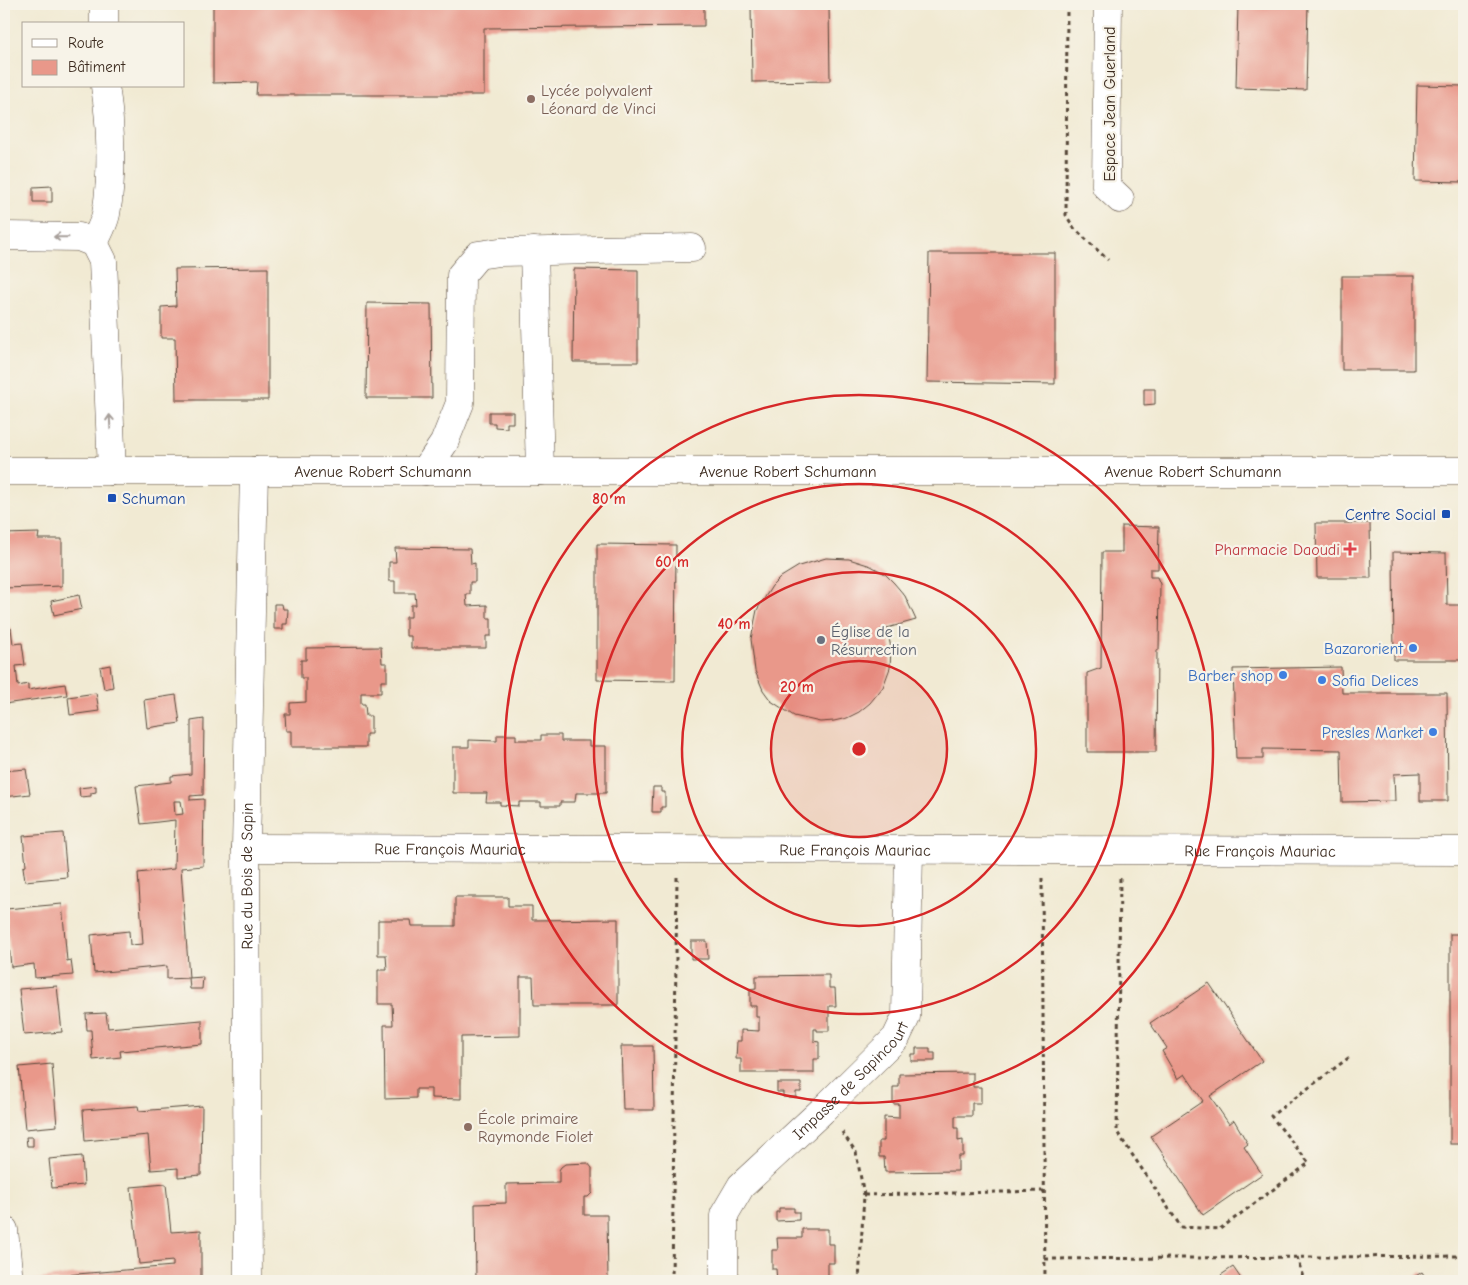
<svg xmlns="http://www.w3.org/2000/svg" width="1468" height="1285" viewBox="0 0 1468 1285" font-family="'Comic Neue',sans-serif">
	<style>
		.building { fill: #e9988a; fill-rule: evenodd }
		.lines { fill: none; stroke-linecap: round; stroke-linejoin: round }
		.minor-casing { stroke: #564739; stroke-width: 29 }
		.path { stroke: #564739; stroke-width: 3; stroke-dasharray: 4 4; stroke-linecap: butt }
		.minor { stroke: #fff; stroke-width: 28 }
		.oneway { stroke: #a79f9a }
		.ring { fill: none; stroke: #d62828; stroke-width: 2.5 }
		.education-dot { fill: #8d6e63; stroke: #f7f3e8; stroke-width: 2 }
		.transit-dot { fill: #1a4fb4; stroke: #f7f3e8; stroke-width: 2 }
		.health-dot { fill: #e0444e; stroke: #f7f3e8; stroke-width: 2 }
		.worship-dot { fill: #6b7280; stroke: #f7f3e8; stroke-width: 2 }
		.shop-dot { fill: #3f7fe0; stroke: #f7f3e8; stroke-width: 2 }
		.labels { text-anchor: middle; stroke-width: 4.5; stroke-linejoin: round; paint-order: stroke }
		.education-label { font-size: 16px; fill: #785e54; stroke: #f7f3e8; text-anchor: start }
		.street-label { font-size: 16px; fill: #3b2a1e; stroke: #f7f3e8 }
		.transit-label { font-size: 16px; fill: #164399; stroke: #f7f3e8; text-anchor: start }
		.health-label { font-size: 16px; fill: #be3a42; stroke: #f7f3e8; text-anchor: end }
		.worship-label { font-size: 16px; fill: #5b616d; stroke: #f7f3e8; text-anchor: start }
		.shop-label { font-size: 16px; fill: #366cbe; stroke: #f7f3e8; text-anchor: end }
		.centre { fill: #d62828; stroke: #f7f3e8; stroke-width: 2.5 }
		.ring-label { font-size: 15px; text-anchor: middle; font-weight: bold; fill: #d62828; stroke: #f7f3e8; stroke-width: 4.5; stroke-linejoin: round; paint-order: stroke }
	</style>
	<rect width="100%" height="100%" fill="#f7f3e8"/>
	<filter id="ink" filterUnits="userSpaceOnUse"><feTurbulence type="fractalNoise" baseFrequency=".02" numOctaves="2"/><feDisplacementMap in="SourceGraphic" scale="10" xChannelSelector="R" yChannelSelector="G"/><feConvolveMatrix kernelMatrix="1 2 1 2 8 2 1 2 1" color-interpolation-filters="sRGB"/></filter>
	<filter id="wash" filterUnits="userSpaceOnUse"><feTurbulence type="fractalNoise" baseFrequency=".0096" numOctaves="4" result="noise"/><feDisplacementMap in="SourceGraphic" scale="20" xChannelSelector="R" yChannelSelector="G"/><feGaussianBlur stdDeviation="1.12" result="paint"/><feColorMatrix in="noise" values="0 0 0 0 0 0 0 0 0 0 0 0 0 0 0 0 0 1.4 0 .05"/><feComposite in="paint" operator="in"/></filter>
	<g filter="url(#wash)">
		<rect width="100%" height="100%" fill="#f1ead3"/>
		<g id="blocks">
			<!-- building -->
			<g class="building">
				<polygon points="213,4 704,4 704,26 484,28 484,95 256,95 257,82 213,83"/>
				<polygon points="751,4 829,4 830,81 752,82"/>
				<polygon points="1238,4 1308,4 1306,90 1236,88"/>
				<polygon points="1417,85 1464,86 1464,182 1415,181"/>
				<polygon points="52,186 52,202 33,202 33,187"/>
				<polygon points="929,253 1055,253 1055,384 927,382"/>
				<polygon points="268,268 268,400 176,400 175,338 161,338 161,307 176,306 175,269"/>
				<polygon points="574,269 638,270 638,362 573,362"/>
				<rect x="1342" y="276" width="72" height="94"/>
				<polygon points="367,303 431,304 432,398 366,398"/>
				<polygon points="1144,389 1155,389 1155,404 1144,405"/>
				<polygon points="489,412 513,412 513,423 507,423 507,428 495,427 495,423 489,423"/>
				<polygon points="1316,523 1370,523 1371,578 1317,578"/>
				<polygon points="1122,526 1159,527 1158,569 1150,569 1150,577 1157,577 1160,584 1159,650 1157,650 1156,752 1087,752 1087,673 1101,668 1102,552 1122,552"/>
				<polygon points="39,533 38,539 62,539 62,586 4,588 4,534"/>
				<polygon points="597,544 676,545 675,681 597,680"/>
				<polygon points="395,548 470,549 471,564 475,563 475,582 470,582 470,594 466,594 467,606 487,605 487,618 491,618 491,636 486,636 486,648 411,648 411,636 406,636 406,617 411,617 411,605 416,605 415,593 395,593 395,581 389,581 389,562 396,562"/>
				<polygon points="1393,552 1446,553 1447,605 1464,605 1464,660 1394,660"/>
				<polygon points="826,558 849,559 871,566 885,574 894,583 905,596 916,620 887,628 891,648 890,668 883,687 870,703 859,712 847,718 834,721 820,722 794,716 771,701 763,690 755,671 751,639 757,610 772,586 781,577 799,566"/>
				<polygon points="79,595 82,609 54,615 51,601"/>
				<polygon points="274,604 282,604 283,609 288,609 287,624 283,624 283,629 274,629"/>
				<polygon points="11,628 13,644 22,643 25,665 16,666 18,686 28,684 28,690 65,684 67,695 4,704 4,629"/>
				<polygon points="381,647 382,663 387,663 387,681 381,681 381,693 361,693 361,704 365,704 366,716 371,716 371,734 366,734 366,747 291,747 291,731 286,731 285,714 290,714 290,703 306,702 306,678 301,678 301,660 306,660 306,648"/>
				<polygon points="110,665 113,687 104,689 100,667"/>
				<polygon points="1341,667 1342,693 1447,693 1448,801 1420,801 1420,773 1394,774 1395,801 1342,802 1341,750 1263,749 1263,759 1236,759 1233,669"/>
				<polygon points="96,693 99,711 70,715 68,697"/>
				<polygon points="176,695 180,723 147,728 144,700"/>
				<path d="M204,719L203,795L190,796V800L204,799L203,866L181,868L189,978L167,979V966L94,973L91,935L129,931L130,945L143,944L138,873L174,869L175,820L141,824L136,786L171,782V776L191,774V721ZM174,801H181L183,814L175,815Z"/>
				<polygon points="497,735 516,735 516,740 541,740 541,735 561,735 561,741 589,741 589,746 606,746 606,793 576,793 575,802 560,802 560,806 541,806 541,802 519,802 519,806 500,805 500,802 486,802 487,793 453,793 453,747 469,747 469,740 497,741"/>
				<polygon points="26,769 30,794 4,797 4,771"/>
				<polygon points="96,786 96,792 91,793 91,796 80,797 79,788"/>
				<polygon points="653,787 661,787 661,792 665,792 665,807 661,807 661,812 652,812"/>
				<polygon points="63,833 67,877 25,881 23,867 26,866 23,836"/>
				<polygon points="455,897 508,897 508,906 532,906 532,920 618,919 618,1005 534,1005 533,977 520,977 520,1036 461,1037 461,1099 431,1098 431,1089 416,1089 416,1098 385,1099 384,1025 393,1025 392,1004 378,1004 378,970 387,970 386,955 378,955 378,920 411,920 412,926 455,926"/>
				<polygon points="62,904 67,961 71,960 73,975 35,978 34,964 11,967 6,909"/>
				<rect x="1450" y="934" width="14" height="210"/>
				<polygon points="691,941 707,941 708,959 691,959"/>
				<polygon points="829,975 829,988 835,988 836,1006 829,1006 829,1031 817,1031 817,1029 814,1029 814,1041 819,1042 819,1059 814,1059 814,1073 741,1073 741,1059 736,1059 737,1041 741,1041 741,1030 759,1031 759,1017 756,1017 756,1006 750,1006 750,989 756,988 756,976"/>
				<polygon points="203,977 202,989 190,989 189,978"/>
				<polygon points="1209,983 1262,1061 1210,1096 1229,1124 1234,1120 1248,1144 1244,1147 1262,1174 1203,1215 1151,1136 1203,1101 1185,1074 1178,1079 1162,1051 1167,1048 1150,1023"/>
				<polygon points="57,986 62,1032 24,1035 19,989"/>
				<polygon points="106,1013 108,1028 202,1020 202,1044 120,1051 121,1057 93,1060 91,1030 87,1030 86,1014"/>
				<polygon points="621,1046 653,1046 654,1110 623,1110"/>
				<polygon points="916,1048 930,1048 930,1053 935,1053 935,1061 911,1061 911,1054 916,1054"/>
				<polygon points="52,1064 57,1126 25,1129 19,1067"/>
				<polygon points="973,1073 973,1087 981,1087 981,1103 972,1103 972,1116 955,1116 955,1128 958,1128 958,1141 963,1140 963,1156 958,1156 958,1171 885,1172 884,1157 879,1157 879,1141 884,1141 884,1117 899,1118 899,1104 893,1104 893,1087 899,1087 899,1074"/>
				<polygon points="777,1083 801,1083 801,1092 796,1092 796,1097 783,1097 783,1092 777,1092"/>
				<polygon points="138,1106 139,1111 202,1106 201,1175 178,1177 178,1168 151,1170 148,1135 85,1141 83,1110"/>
				<polygon points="26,1137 33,1137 33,1146 27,1146"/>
				<polygon points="82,1156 84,1185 52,1188 49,1159"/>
				<polygon points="588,1163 592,1168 592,1193 588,1197 584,1197 584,1215 607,1215 608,1281 476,1281 475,1204 506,1203 506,1184 559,1183 559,1170 561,1167 565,1164"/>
				<polygon points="166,1184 171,1232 201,1230 201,1281 31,1281 31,1280 77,1274 173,1266 173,1261 139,1264 131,1187"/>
				<polygon points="779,1208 794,1208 794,1212 799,1212 799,1220 776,1221 776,1212 779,1212"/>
				<polygon points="802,1229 828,1229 828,1244 834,1244 834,1263 828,1263 828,1281 777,1281 776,1269 772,1269 772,1250 778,1250 777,1238 802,1238"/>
				<polygon points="1233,1267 1242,1280 1240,1281 1225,1281 1221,1275"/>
				<polygon points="1422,1272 1428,1281 1408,1281"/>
			</g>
		</g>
	</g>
	<g filter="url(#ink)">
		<use href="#blocks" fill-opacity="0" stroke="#564739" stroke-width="1"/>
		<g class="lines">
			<defs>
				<g id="minor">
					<polyline points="104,4 104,24"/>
					<polyline points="1108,4 1106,186 1120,199"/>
					<polyline points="4,236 79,237 94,243 103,261 112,471"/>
					<path d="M94,243C98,234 104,224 106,214C113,176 111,124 105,86"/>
					<polyline points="534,251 540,471"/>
					<path id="s1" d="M4,471H1464"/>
					<polyline points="425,471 444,443 460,403 461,275 478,255 499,252 692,248"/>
					<path id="s2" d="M246,848L1464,851"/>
					<polyline points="4,1230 9,1281"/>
					<path id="s3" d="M248,1281L246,848L254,471"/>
					<path id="s4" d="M724,1281V1215L741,1186L824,1109L896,1038L906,1017L909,849"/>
				</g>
			</defs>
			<!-- minor casing -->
			<use href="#minor" class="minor-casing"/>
			<!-- path -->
			<g class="path">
				<polyline points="1067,4 1066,215 1074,228 1108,260"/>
				<polyline points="1042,878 1045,1281"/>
				<polyline points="1120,878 1117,1132 1181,1227 1220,1229 1309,1163 1271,1116 1351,1056"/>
				<polyline points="842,1132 856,1152 864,1195 859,1281"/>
				<polyline points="864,1195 1045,1191"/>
				<polyline points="1297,1257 1304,1281"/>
				<polyline points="1045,1259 1464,1256"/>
				<polyline points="672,1281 677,877"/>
			</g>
			<!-- minor -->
			<use href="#minor" class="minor"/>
		</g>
		<!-- one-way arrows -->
		<defs><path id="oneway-shaft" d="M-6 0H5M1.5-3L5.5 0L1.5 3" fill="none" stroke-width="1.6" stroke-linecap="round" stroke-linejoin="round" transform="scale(1.25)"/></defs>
		<g class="oneway">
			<use href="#oneway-shaft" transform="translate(61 237) rotate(-179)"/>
			<use href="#oneway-shaft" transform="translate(110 422) rotate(-93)"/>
		</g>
	</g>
	<!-- distance rings -->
	<circle cx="859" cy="749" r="88" fill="#d62828" fill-opacity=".12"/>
	<g class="ring">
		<circle cx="859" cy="749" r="88"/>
		<circle cx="859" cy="749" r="177"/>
		<circle cx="859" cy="749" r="265"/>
		<circle cx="859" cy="749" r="354"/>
	</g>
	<!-- markers -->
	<g class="education-dot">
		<circle cx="531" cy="99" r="5"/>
		<circle cx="468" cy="1127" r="5"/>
	</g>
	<g class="transit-dot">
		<rect x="107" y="493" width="10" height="10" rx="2.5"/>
		<rect x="1441" y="509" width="10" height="10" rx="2.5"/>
	</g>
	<path class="health-dot" d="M1347.5 541.5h5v5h5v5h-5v5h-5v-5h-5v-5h5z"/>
	<circle class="worship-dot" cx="821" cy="640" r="5"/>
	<g class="shop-dot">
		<circle cx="1413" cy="648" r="5"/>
		<circle cx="1283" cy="675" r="5"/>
		<circle cx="1322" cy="680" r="5"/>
		<circle cx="1433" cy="732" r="5"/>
	</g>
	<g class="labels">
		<!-- education labels -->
		<g class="education-label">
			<text x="541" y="96">Lycée polyvalent<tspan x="541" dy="18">Léonard de Vinci</tspan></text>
			<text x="478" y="1124">École primaire<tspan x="478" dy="18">Raymonde Fiolet</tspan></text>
		</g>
		<!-- street labels -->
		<g class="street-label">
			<text transform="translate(1109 104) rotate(-90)" y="6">Espace Jean Guerland</text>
			<text dy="6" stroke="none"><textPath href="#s1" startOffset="379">Avenue Robert Schumann</textPath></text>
			<text dy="6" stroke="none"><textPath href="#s1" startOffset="784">Avenue Robert Schumann</textPath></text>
			<text dy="6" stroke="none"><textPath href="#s1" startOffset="1189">Avenue Robert Schumann</textPath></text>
			<text dy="6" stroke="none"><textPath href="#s2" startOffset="204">Rue François Mauriac</textPath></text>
			<text dy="6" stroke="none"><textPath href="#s2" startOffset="609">Rue François Mauriac</textPath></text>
			<text dy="6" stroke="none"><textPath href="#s2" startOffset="1014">Rue François Mauriac</textPath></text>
			<text dy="6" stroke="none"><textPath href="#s3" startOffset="405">Rue du Bois de Sapin</textPath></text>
			<text dy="6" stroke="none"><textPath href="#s4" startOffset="252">Impasse de Sapincourt</textPath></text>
		</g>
		<!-- transit labels -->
		<g class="transit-label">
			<text x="122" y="504">Schuman</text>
			<text x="1436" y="520" text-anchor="end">Centre Social</text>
		</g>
		<!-- health labels -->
		<g class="health-label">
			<text x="1340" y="555">Pharmacie Daoudi</text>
		</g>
		<!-- worship labels -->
		<g class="worship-label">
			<text x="831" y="637">Église de la<tspan x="831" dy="18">Résurrection</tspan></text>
		</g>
		<!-- shop labels -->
		<g class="shop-label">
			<text x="1403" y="654">Bazarorient</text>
			<text x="1273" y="681">Barber shop</text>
			<text x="1332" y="686" text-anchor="start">Sofia Delices</text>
			<text x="1423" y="738">Presles Market</text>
		</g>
	</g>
	<circle cx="859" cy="749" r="8" class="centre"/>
	<g class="ring-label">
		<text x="609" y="504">80 m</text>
		<text x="672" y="567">60 m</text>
		<text x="734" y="629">40 m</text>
		<text x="797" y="692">20 m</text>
	</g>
	<!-- margin -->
	<rect width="1468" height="1285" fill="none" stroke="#f7f3e8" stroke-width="20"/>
	<!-- legend -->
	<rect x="22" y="22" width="162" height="65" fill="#f7f3e8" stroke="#aca397"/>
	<rect x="32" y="39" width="25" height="8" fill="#ffffff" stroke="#aca397"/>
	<text x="68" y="48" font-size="15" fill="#3b2a1e">Route</text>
	<rect x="32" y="60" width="25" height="15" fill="#e9988a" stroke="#aca397"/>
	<text x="68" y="72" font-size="15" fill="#3b2a1e">Bâtiment</text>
</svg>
